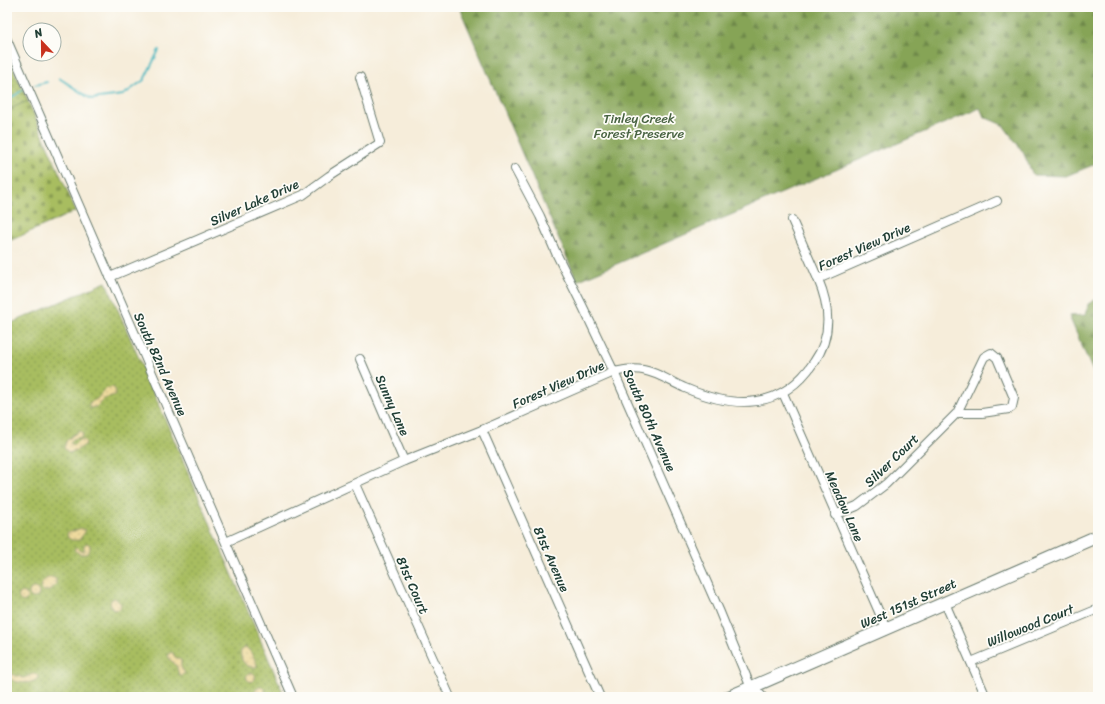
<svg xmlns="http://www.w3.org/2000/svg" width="1105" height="704" viewBox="0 0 1105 704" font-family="Sriracha,sans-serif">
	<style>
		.grass { fill: url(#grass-dots); stroke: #647d4a }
		.forest { fill: url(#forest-firs); stroke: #527046 }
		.sand { fill: url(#sand-dots); stroke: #868c69 }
		.cemetery { fill: url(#cemetery-stones); stroke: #647d4a }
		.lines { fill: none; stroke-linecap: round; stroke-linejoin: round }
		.stream { stroke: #48b7c0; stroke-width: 2 }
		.street-casing { stroke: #6a7b6e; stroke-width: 10 }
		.secondary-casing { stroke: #6a7b6e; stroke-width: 14 }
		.street { stroke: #fff; stroke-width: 8 }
		.secondary { stroke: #fff; stroke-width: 12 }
		.labels { text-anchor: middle; stroke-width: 3.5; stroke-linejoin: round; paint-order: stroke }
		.park-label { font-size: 13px; fill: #486342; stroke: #fdfcf7 }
		.street-label { font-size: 13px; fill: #1f3d34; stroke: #fdfcf7 }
	</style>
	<defs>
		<pattern id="grass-dots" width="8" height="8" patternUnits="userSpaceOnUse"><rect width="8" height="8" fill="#a8bd61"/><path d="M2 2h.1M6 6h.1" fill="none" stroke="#889b51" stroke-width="1.8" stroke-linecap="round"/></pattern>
		<pattern id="forest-firs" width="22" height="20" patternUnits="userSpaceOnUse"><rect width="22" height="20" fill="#86a457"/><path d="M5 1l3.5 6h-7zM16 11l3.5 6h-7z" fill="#6d8749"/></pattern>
		<pattern id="sand-dots" width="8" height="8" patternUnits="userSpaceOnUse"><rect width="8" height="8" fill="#eeda9e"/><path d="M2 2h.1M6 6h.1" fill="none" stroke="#ccbc89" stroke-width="1.8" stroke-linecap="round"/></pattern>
		<pattern id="cemetery-stones" width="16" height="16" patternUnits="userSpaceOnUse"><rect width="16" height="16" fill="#a8bd61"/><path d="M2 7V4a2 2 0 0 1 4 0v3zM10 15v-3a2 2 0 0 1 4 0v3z" fill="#889b51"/></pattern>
	</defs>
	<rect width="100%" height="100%" fill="#fdfcf7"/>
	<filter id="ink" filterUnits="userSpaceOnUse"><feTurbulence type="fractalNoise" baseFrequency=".025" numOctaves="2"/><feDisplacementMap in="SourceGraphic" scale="8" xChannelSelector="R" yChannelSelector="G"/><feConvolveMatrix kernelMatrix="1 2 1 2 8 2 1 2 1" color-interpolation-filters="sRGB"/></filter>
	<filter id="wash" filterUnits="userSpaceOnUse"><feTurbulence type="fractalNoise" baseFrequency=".012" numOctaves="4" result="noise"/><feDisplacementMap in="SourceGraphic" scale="16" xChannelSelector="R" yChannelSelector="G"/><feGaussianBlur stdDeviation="0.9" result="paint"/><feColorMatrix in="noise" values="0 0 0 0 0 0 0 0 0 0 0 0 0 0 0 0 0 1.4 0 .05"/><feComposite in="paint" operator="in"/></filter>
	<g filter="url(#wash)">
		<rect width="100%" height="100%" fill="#f6edda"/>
		<!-- grass -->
		<g class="grass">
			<polygon points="7,55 28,101 7,110"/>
			<polygon points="106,282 285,697 7,697 7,325"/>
		</g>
		<!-- forest -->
		<g class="forest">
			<polygon points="459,7 1098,7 1098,163 1066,176 1033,175 1023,152 1003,125 984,117 980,108 577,281"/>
			<polygon points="1098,298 1098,383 1069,316 1086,315 1088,304"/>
		</g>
		<!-- sand -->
		<g class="sand">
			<polygon points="112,387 115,389 115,396 104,399 96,407 89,408 89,403 97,399 105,389"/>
			<polygon points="80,431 83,433 82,437 73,439 70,443 74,445 79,440 83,439 86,442 85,445 77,450 69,453 64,448 66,441 73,435"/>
			<polygon points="81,528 85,530 85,532 79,540 72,540 68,538 67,534 68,532 74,531"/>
			<polygon points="87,543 90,545 90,549 86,554 80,554 75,551 74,549 77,547 81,551 84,551 84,545"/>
			<path d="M52,577L56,579V585L49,591H43L40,588C41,581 46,578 52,577Z"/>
			<circle cx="34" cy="593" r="5"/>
			<circle cx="23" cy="597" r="4.5"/>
			<polygon points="113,598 115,598 121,604 120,609 115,610 112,609 110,602"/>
			<path d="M245,647C250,649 255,659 257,665L256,667C246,669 239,660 241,650Z"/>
			<path d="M172,652L175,657L181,660V667L185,673L182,675H179C178,673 178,670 177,668C175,661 169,663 168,654Z"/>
			<circle cx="251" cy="677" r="4.5"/>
			<path d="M11,674L24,678L35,673L38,676V678C32,685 16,684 9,678Z"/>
			<polygon points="259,687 262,687 265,689 265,697 256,696 255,690"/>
		</g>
		<!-- cemetery -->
		<polygon class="cemetery" points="28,101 76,211 7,242 7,110"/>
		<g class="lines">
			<!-- stream -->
			<g class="stream">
				<polyline points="59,78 91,99 123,95 144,80 159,50"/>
				<polyline points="35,85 47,82"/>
				<polyline points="7,99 14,96 24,89"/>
			</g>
		</g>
	</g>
	<g filter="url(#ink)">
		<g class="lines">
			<defs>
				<g id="street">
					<polyline points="7,40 293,697"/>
					<polyline points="515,169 540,216 556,253 583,307 614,372 719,610 751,688"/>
					<polyline points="792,220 818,279"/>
					<polyline points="110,277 303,195 329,176 380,143 360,77"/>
					<polyline points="360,359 404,461"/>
					<polyline points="783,393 886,628"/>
					<polyline points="482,430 600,697"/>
					<polyline points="355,484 450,697"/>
					<polyline points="835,515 857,506 886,484 957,413 982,413 1009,409 1012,407 1014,398 997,358 991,353 984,357 957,413"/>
					<path d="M226,542L404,461L482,430L614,372C624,370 633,368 643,370C659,373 671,382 685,388C734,409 781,411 814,362C832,337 830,307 818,279L997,201"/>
					<polyline points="945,603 986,697"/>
					<polyline points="971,662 1098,609"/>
				</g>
				<g id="secondary">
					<polyline points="751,688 760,697"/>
					<polyline points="729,697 1098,536"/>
				</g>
			</defs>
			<!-- street casing -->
			<use href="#street" class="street-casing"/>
			<!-- secondary casing -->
			<use href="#secondary" class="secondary-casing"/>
			<!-- street -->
			<use href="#street" class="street"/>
			<!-- secondary -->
			<use href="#secondary" class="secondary"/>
		</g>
	</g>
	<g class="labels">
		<!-- park labels -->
		<g class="park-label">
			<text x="639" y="123">Tinley Creek<tspan x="639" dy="15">Forest Preserve</tspan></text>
		</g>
		<!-- street labels -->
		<g class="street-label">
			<text transform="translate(254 202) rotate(-24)" y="5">Silver Lake Drive</text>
			<text transform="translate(864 246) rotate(-24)" y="5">Forest View Drive</text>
			<text transform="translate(161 364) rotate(66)" y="5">South 82nd Avenue</text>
			<text transform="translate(558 384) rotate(-24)" y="5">Forest View Drive</text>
			<text transform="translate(393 405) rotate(66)" y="5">Sunny Lane</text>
			<text transform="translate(650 420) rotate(66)" y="5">South 80th Avenue</text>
			<text transform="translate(891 460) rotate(-44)" y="5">Silver Court</text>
			<text transform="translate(845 506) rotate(66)" y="5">Meadow Lane</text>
			<text transform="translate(552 559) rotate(66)" y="5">81st Avenue</text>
			<text transform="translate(413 585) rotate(66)" y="5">81st Court</text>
			<text transform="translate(908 603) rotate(-24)" y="5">West 151st Street</text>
			<text transform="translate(1030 625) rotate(-22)" y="5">Willowood Court</text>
		</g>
	</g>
	<!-- margin -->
	<rect width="1105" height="704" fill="none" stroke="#fdfcf7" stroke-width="24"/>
	<!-- north arrow -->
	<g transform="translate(42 42) rotate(338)"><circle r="19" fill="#fdfcf7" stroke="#a4b0a9"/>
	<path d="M0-3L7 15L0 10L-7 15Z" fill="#c8321e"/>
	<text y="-6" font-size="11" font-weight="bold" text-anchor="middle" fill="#1f3d34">N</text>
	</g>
</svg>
